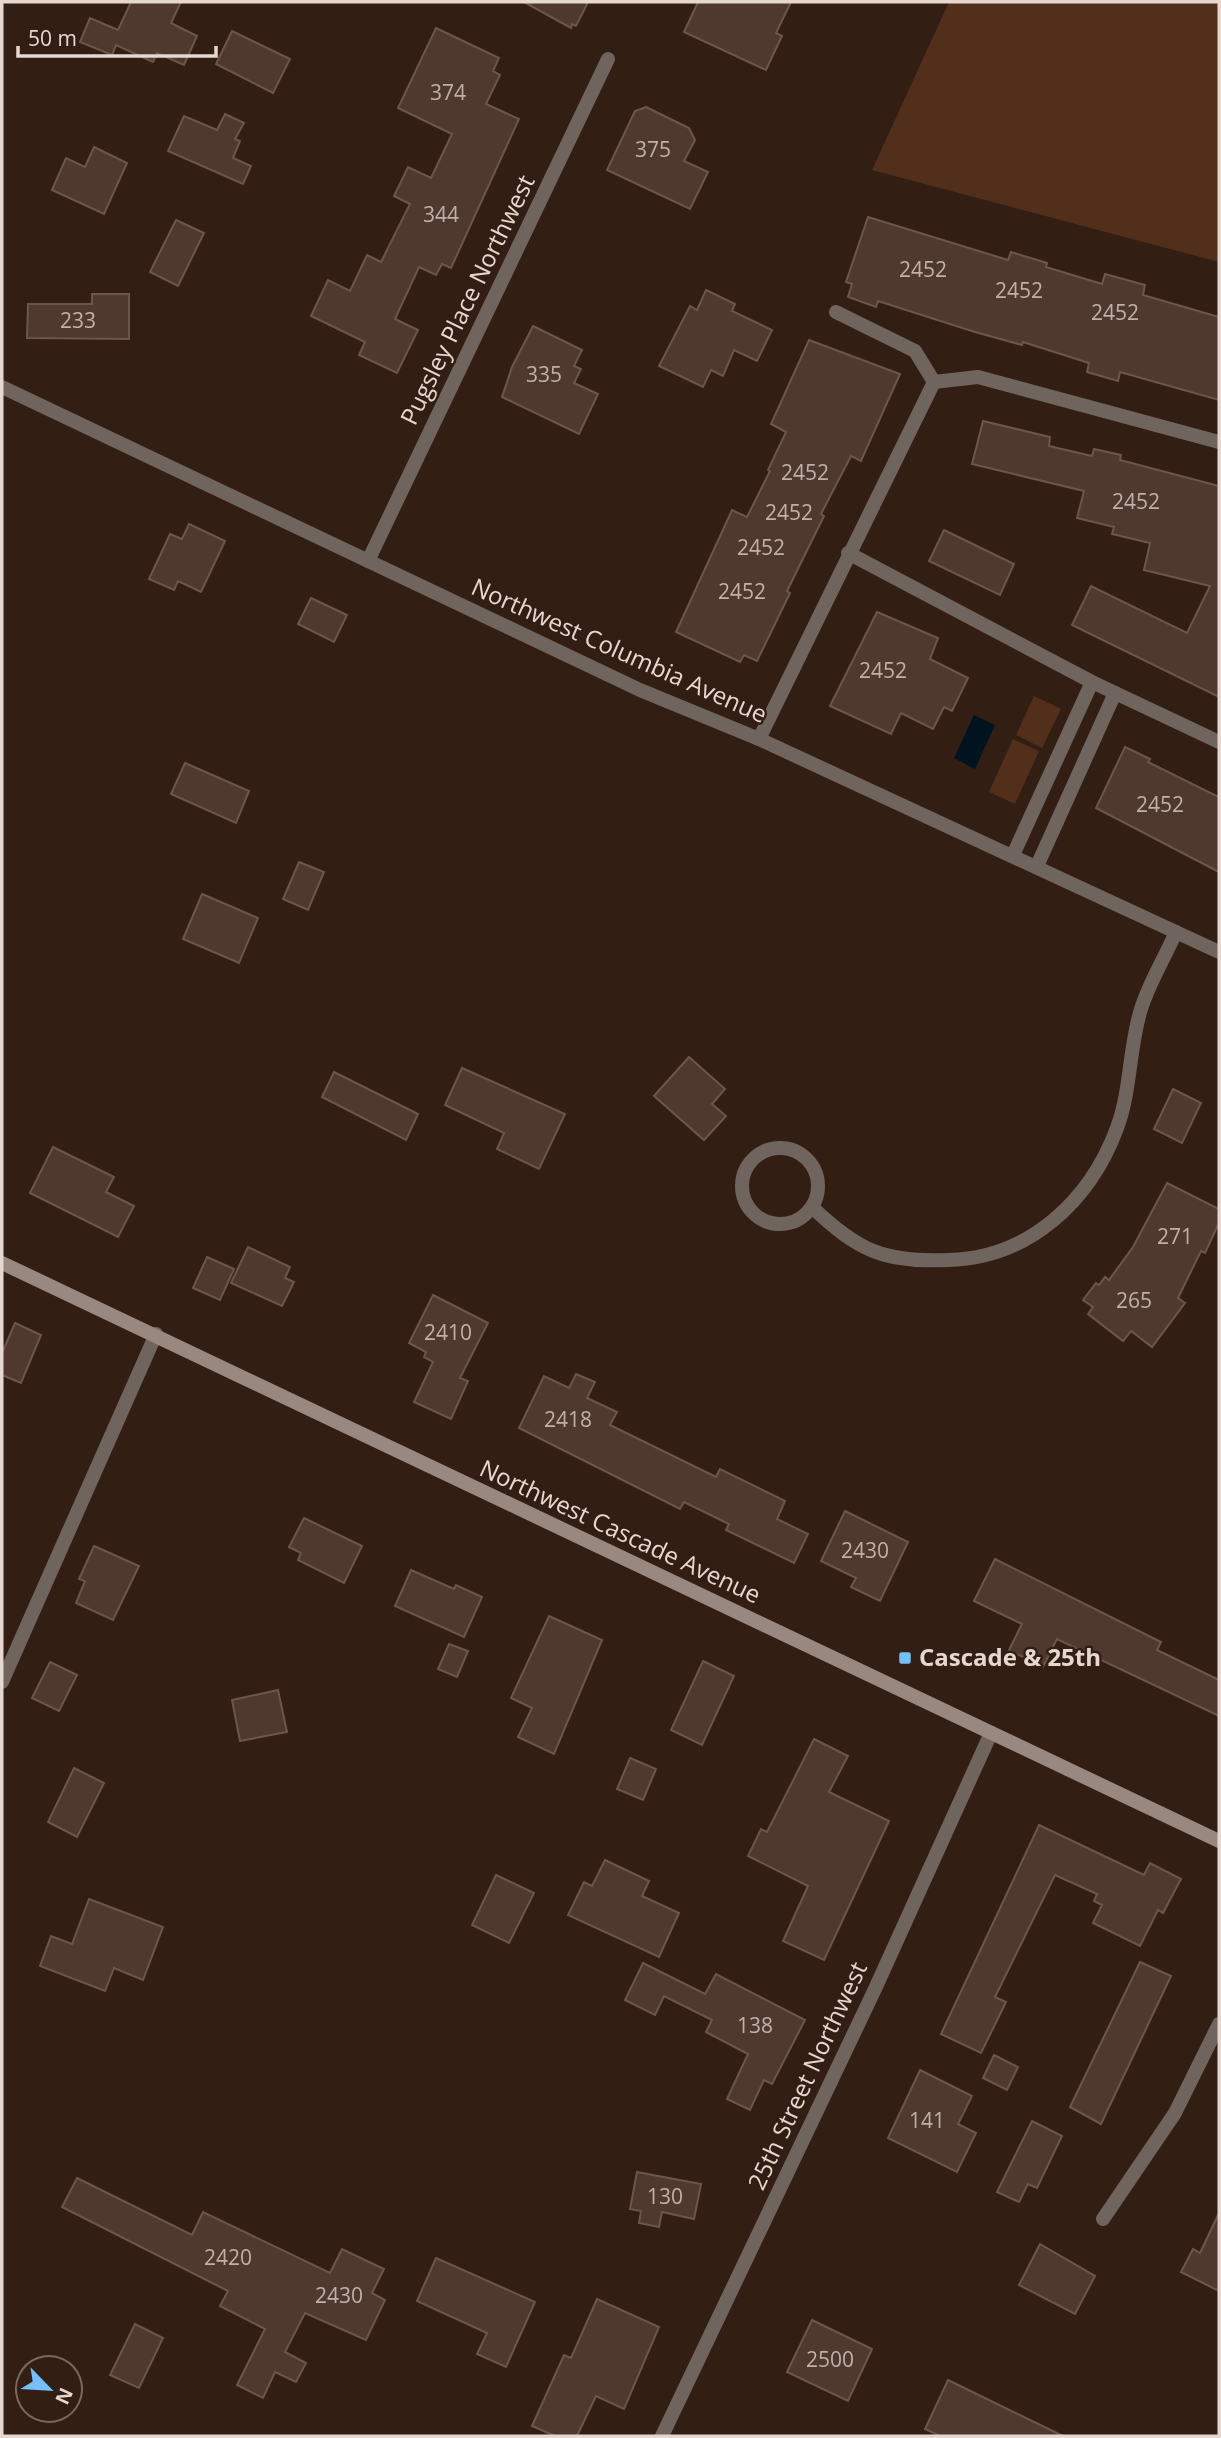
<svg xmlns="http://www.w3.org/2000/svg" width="1221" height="2438" viewBox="0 0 1221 2438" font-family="'Open Sans',sans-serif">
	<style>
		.green { fill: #522f1b }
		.water { fill: #021320 }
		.building { fill: #4f392e; stroke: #6d5649; stroke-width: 2 }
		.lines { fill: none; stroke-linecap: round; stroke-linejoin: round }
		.street { stroke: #6f645e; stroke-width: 14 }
		.secondary { stroke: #998880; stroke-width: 14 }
		.poi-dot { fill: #76c0f7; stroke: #321e13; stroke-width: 2.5 }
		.labels { text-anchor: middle; stroke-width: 5; stroke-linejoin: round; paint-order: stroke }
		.number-label { font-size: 21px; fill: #c0b0a8 }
		.street-label { font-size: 24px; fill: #e6d8d1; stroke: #321e13 }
		.poi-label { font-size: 24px; font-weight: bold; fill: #e6d8d1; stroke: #321e13; text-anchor: start }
	</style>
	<rect width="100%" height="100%" fill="#321e13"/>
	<!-- green -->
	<g class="green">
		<polygon points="949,2 1219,2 1219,262 872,170"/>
		<polygon points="1034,696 1061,709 1042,748 1016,735"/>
		<polygon points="1013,739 1039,751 1015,804 989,792"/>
	</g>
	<!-- water -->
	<polygon class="water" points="974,715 995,725 975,769 954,758"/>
	<!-- building -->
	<g class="building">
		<polygon points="131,2 181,2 171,23 197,36 184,65 157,53 153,62 116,45 112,55 80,42 90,18 118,30"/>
		<polygon points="524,2 588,2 576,26 572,24 571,28"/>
		<polygon points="698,2 791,2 776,33 782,36 766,70 684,32"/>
		<polygon points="436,28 499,58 493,71 500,75 486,104 519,119 451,268 442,264 436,275 419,267 395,319 418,330 397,373 359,355 365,342 311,316 328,280 350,291 367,255 381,262 410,204 394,196 408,167 431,178 452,134 398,108"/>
		<polygon points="232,31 290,59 273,93 216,64"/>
		<polygon points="646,107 689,128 695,140 684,161 708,172 690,209 607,170 635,111"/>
		<polygon points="225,114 244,123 235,139 240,141 233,158 251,166 243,184 168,151 184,116 217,130"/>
		<polygon points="94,147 127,163 104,214 52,190 66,158 85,167"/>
		<polygon points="868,217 1008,260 1011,252 1047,263 1046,267 1102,284 1105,274 1145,285 1143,295 1219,317 1219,400 1120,372 1118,381 1087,372 1089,363 1023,342 1022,345 975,332 878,301 876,307 848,297 852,284 846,282"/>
		<polygon points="176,220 204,233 178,286 150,272"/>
		<polygon points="706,290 735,304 732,311 772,330 757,361 734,350 723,376 711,370 703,387 659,366 690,306 697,310"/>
		<polygon points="92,294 129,294 129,339 27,338 28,304 92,304"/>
		<polygon points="533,326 582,350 574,366 581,369 574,383 598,394 579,434 502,397 512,367"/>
		<polygon points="809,340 900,374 861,461 851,456 821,514 824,516 787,591 790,593 757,661 744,655 740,662 676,632 732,510 747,517 770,471 768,470 786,432 771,424"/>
		<polygon points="983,421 1050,437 1049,446 1092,456 1094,449 1121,455 1120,460 1219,486 1219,697 1072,625 1091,586 1187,633 1210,586 1144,570 1150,543 1112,534 1114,527 1077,518 1084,491 972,464"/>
		<polygon points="189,524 225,541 201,592 178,581 174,590 149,579 170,534 182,539"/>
		<polygon points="944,530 1014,564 1000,595 929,561"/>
		<polygon points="311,598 347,615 334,642 298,624"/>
		<polygon points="877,612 938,638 930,659 968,678 952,711 944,707 933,729 901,713 891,734 830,706"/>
		<polygon points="1125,747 1150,759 1148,762 1219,797 1219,872 1096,808"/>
		<polygon points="185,763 249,791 236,823 171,794"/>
		<polygon points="299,862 324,872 308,910 283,899"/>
		<polygon points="202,894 258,918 239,963 183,939"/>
		<polygon points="689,1057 725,1089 712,1104 726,1116 704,1140 654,1096"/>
		<polygon points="462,1068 565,1114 539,1169 497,1149 504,1133 445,1105"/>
		<polygon points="334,1072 418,1114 406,1140 322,1097"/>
		<polygon points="1173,1089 1201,1103 1182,1143 1154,1129"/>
		<polygon points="53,1147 114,1177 106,1192 134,1206 118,1237 30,1193"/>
		<polygon points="1167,1183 1219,1209 1219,1223 1205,1253 1201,1251 1178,1298 1185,1303 1152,1347 1131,1331 1123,1341 1088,1314 1093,1307 1083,1300 1096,1283 1099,1285 1105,1277 1109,1280 1133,1247"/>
		<polygon points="248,1247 290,1267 285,1278 294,1282 282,1306 231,1283"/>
		<polygon points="207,1257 234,1269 220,1300 193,1288"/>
		<polygon points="433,1295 488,1323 460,1378 468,1381 451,1419 414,1402 433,1362 424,1357 426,1352 409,1343"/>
		<polygon points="15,1323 41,1335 21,1383 2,1375 2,1353"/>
		<polygon points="576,1374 595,1382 587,1398 617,1412 610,1425 716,1477 720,1469 785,1501 777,1519 808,1534 794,1563 726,1530 729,1524 684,1502 680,1509 519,1428 544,1376 569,1388"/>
		<polygon points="845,1511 908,1542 880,1601 851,1587 856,1578 821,1561"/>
		<polygon points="304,1518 362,1546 344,1583 298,1560 301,1553 289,1547"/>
		<polygon points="94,1546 139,1566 113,1620 76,1603 85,1581 79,1579"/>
		<polygon points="995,1559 1161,1642 1157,1650 1219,1680 1219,1716 1057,1639 1043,1667 1009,1650 1022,1624 974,1601"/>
		<polygon points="411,1570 454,1589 456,1585 482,1597 464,1637 395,1606"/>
		<polygon points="549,1616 602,1640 554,1754 518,1737 532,1708 511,1698"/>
		<polygon points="449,1644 468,1651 457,1677 438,1669"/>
		<polygon points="703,1661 734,1676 702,1745 671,1730"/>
		<polygon points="50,1662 77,1675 59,1711 32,1698"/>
		<polygon points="278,1690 287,1732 240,1741 232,1700"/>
		<polygon points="814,1739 848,1756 829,1792 889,1821 824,1960 783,1941 808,1886 748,1856 761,1829 767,1832"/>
		<polygon points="630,1758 656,1769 643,1800 617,1789"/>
		<polygon points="74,1768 104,1783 77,1837 48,1822"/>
		<polygon points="1039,1825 1144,1875 1150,1863 1181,1879 1163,1913 1158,1910 1140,1946 1093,1923 1102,1905 1094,1901 1097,1894 1055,1875 995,1997 1006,2002 981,2053 941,2034"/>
		<polygon points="605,1860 649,1881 642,1896 679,1913 659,1957 568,1915 584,1882 592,1886"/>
		<polygon points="496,1875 534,1893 509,1943 472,1925"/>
		<polygon points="89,1899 163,1927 143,1980 114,1968 105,1991 40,1966 51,1936 72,1944"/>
		<polygon points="1140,1962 1171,1976 1101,2124 1070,2107"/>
		<polygon points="643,1963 705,1994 716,1974 805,2020 772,2084 764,2080 750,2110 727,2099 748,2054 706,2032 712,2020 664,1996 655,2015 625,2000"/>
		<polygon points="994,2055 1018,2067 1007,2090 983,2078"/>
		<polygon points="920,2070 972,2096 958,2124 976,2133 957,2172 888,2138"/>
		<polygon points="1032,2121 1062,2136 1037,2188 1028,2184 1019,2202 997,2192"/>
		<polygon points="637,2172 701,2184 694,2219 662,2212 659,2227 639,2223 641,2211 630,2209"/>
		<polygon points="77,2178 192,2235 203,2212 330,2273 342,2249 384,2269 372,2293 385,2300 366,2340 305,2313 285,2352 306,2363 296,2382 275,2372 263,2398 237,2385 265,2329 220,2306 228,2291 62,2207"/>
		<polygon points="1219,2213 1219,2291 1181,2272 1193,2249 1200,2253"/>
		<polygon points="1040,2244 1095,2276 1075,2314 1019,2285"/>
		<polygon points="436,2258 535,2302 506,2367 477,2354 487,2333 417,2301"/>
		<polygon points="597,2299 659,2327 624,2409 596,2396 577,2436 555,2436 532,2426 564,2355 571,2358"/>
		<polygon points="812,2320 872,2349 848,2401 787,2372"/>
		<polygon points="135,2324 163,2338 139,2388 110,2375"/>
		<polygon points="948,2380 1063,2436 940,2436 925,2429"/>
	</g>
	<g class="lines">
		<!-- street -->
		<g class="street">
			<polyline points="836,312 915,351 934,382"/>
			<polyline points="2,387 640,690 759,739 1219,952"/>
			<polyline points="848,553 1092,682 1219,742"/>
			<polyline points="368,561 608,59"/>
			<polyline points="759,739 934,382 978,377 1219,442"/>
			<polyline points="1013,855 1092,682"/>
			<polyline points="1037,866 1115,693"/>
			<circle cx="780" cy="1186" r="38"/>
			<path d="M812,1207C858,1251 885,1263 949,1260C1029,1258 1090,1201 1117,1128C1131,1091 1129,1047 1141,1009C1149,983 1165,957 1176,932"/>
			<polyline points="2,1682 156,1334"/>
			<polyline points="1103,2219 1175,2113 1219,2024"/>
			<polyline points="662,2436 875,1989 991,1733"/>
		</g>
		<!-- secondary -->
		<polyline class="secondary" points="2,1263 1219,1841"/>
	</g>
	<!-- markers -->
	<rect class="poi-dot" x="898" y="1651" width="14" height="14" rx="3.5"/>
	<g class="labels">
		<!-- number labels -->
		<g class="number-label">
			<text x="448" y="100">374</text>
			<text x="653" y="157">375</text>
			<text x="441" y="222">344</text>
			<text x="923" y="277">2452</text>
			<text x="1019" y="298">2452</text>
			<text x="1115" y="320">2452</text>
			<text x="78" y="328">233</text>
			<text x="544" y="382">335</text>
			<text x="805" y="480">2452</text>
			<text x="1136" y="509">2452</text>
			<text x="789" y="520">2452</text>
			<text x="761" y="555">2452</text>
			<text x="742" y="599">2452</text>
			<text x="883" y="678">2452</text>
			<text x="1160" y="812">2452</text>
			<text x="1175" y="1244">271</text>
			<text x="1134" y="1308">265</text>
			<text x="448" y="1340">2410</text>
			<text x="568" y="1427">2418</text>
			<text x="865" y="1558">2430</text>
			<text x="755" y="2033">138</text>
			<text x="927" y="2128">141</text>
			<text x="665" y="2204">130</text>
			<text x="228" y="2265">2420</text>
			<text x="339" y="2303">2430</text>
			<text x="830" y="2367">2500</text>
		</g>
		<!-- street labels -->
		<g class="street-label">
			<text transform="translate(468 300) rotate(-64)" y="8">Pugsley Place Northwest</text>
			<text transform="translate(619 651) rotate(24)" y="8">Northwest Columbia Avenue</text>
			<text transform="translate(620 1532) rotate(25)" y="8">Northwest Cascade Avenue</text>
			<text transform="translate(808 2076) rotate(-65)" y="8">25th Street Northwest</text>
		</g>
		<!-- poi labels -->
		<g class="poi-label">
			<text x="919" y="1666">Cascade &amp; 25th</text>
		</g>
	</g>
	<!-- border -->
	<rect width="1221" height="2438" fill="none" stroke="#e6d8d1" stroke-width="7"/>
	<!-- north arrow -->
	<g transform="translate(49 2389) rotate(115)"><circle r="33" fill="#321e13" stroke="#7a685f" stroke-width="2"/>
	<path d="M0-5L12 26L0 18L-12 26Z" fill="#76c0f7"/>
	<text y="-10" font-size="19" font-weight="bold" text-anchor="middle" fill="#e6d8d1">N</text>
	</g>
	<!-- scale -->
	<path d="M18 46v10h198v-10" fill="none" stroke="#e6d8d1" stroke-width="3.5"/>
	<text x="28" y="46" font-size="21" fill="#e6d8d1" stroke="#321e13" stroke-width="5" paint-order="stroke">50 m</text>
</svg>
